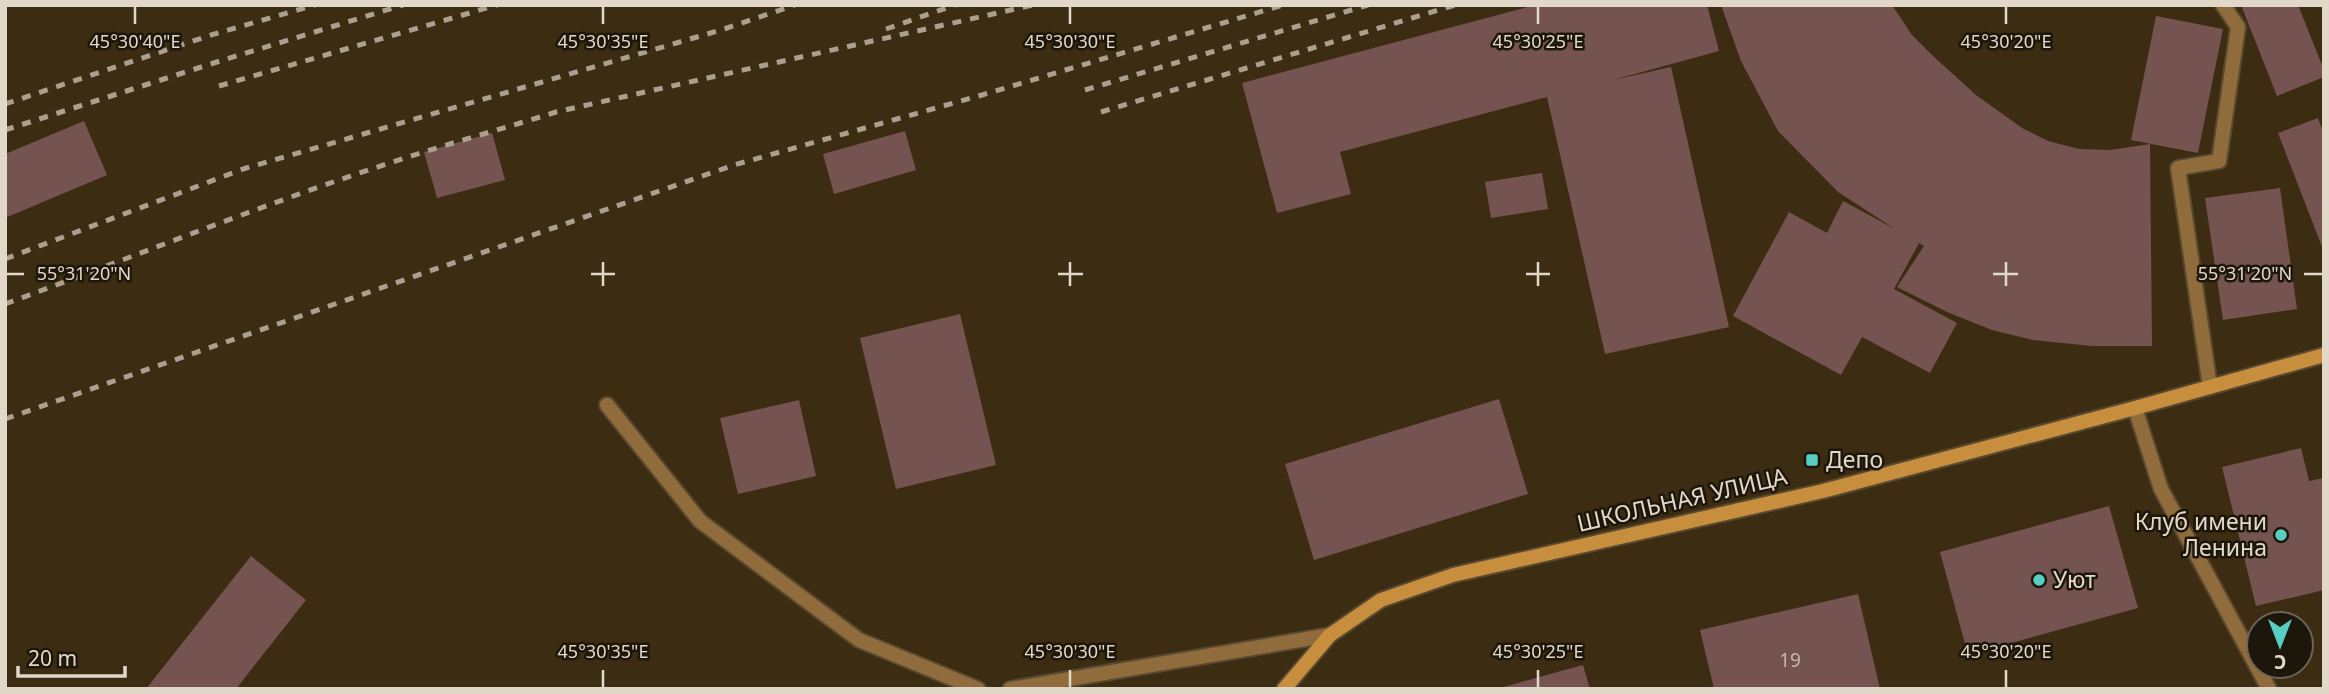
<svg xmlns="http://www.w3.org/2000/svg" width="2329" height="694" viewBox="0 0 2329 694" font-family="'Noto Sans',sans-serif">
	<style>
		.building { fill: #755350 }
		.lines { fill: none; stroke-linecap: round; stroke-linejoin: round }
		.lane-casing { stroke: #57482f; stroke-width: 18 }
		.secondary-casing { stroke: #57482f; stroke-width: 18 }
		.lane { stroke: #906c3d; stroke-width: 14 }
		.secondary { stroke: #c78e3d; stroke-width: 14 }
		.rail { stroke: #ab9f8d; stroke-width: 5; stroke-dasharray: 9 9; stroke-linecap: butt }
		.ticks { fill: none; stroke: #e2d8c9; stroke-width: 2.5 }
		.poi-dot { fill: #57cec2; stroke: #1d160b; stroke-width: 2.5 }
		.labels { text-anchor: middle; stroke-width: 5; stroke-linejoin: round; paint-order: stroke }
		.number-label { font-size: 19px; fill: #c7b7ab }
		.poi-label { font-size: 23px; fill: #e2d8c9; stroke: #1d160b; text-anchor: start }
		.street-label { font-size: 23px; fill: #e2d8c9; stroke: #1d160b }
		.ticks-label { font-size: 18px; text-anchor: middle; fill: #e2d8c9; stroke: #1d160b; stroke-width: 5; stroke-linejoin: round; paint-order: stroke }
	</style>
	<rect width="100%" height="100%" fill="#3c2c12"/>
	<!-- building -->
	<g class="building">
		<polygon points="1535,5 1707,5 1719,51 1613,80 1671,67 1729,327 1605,354 1547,97 1340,152 1351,194 1277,213 1242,83"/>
		<polygon points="1721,5 1892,5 1912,35 1932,55 1976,95 2022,128 2048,141 2079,149 2110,150 2150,144 2152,346 2092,346 2033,340 1992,330 1947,312 1897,287 1924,246 1919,243 1894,289 1957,323 1930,373 1862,337 1841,375 1733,316 1789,212 1827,233 1843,201 1895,229 1838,192 1778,131 1741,61"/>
		<polygon points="2241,5 2298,5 2324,70 2324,77 2277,96"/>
		<polygon points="2156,16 2223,29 2198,153 2131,140"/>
		<polygon points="2318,118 2324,134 2324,252 2278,133"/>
		<polygon points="84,121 107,175 5,218 5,154"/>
		<polygon points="905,131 916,170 834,194 823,154"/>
		<polygon points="492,133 505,180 437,198 424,152"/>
		<polygon points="1542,173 1548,209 1491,218 1485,182"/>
		<polygon points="2280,188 2297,309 2223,320 2205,198"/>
		<polygon points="960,314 996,465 896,489 860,338"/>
		<polygon points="1499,399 1528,494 1314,560 1285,464"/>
		<polygon points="799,400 816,476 738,494 720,418"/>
		<polygon points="2301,448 2309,481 2324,478 2324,590 2256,606 2222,467"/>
		<polygon points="2109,506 2138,608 1968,655 1940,552"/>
		<polygon points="251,556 306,600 236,689 146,689"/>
		<polygon points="1858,594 1880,689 1714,689 1700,630"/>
		<polygon points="1583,665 1590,689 1500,689 1500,688"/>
	</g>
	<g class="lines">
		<defs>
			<g id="lane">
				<polyline points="2210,387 2178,168 2219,161 2238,27 2223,5"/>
				<polyline points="607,405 700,521 859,640 978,689"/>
				<polyline points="2135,408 2161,489 2269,689"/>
				<polyline points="1010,689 1330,635"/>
			</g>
			<polyline id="secondary" points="1284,689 1330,635 1381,600 1453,575 1823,491 2135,408 2324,355"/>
		</defs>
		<!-- lane casing -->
		<use href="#lane" class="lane-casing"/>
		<!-- secondary casing -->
		<use href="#secondary" class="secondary-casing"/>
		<!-- lane -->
		<use href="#lane" class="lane"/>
		<!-- secondary -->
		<use href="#secondary" class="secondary"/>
		<!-- rail -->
		<g class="rail">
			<polyline points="886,29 955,5"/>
			<polyline points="219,86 497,5"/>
			<polyline points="1085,90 1368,5"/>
			<polyline points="5,104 211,35 315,5"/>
			<polyline points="1101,112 1455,5"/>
			<polyline points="5,130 220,61 403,5"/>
			<polyline points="5,259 243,169 721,30 795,5"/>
			<path d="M5,304C144,253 283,196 424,152C468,138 512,126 556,112L1033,5"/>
			<polyline points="5,419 734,165 982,95 1283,5"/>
		</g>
	</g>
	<!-- ticks -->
	<path class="ticks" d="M135,7V24M603,7V24M1070,7V24M1538,7V24M2006,7V24M603,262V286M1070,262V286M1538,262V286M2006,262V286M7,274H24M591,274H615M1058,274H1083M1526,274H1550M1993,274H2018M2304,274H2322M603,670V687M1070,670V687M1538,670V687M2006,670V687"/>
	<!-- markers -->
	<g class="poi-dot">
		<rect x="1805" y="453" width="14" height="14" rx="3.5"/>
		<circle cx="2281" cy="535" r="7"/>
		<circle cx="2039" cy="580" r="7"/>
	</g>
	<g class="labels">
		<!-- number labels -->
		<g class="number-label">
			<text x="1790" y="667">19</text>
		</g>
		<!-- poi labels -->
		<g class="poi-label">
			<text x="1826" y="468">Депо</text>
			<text x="2267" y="530" text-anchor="end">Клуб имени<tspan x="2267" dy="26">Ленина</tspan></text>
			<text x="2053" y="588">Уют</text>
		</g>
		<!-- street labels -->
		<g class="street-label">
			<text transform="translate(1682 500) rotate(-13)" y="8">ШКОЛЬНАЯ УЛИЦА</text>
		</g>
	</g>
	<g class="ticks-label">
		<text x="135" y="48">45°30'40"E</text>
		<text x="603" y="48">45°30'35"E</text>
		<text x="1070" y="48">45°30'30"E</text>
		<text x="1538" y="48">45°30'25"E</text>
		<text x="2006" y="48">45°30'20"E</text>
		<text x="2245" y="280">55°31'20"N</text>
		<text x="84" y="280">55°31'20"N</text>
		<text x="603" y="658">45°30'35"E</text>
		<text x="1070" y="658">45°30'30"E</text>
		<text x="1538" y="658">45°30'25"E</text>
		<text x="2006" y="658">45°30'20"E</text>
	</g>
	<!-- border -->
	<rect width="2329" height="694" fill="none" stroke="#e2d8c9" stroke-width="14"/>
	<!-- north arrow -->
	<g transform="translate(2280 645) rotate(180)"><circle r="33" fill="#1d160b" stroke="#6c6457" stroke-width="2"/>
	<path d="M0-5L12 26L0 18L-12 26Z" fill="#57cec2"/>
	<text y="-10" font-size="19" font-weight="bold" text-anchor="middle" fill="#e2d8c9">С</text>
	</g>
	<!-- scale -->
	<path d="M18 666v10h107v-10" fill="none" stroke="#e2d8c9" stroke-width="3.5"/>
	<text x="28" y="666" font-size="21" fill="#e2d8c9" stroke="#1d160b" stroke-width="5" paint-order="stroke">20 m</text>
</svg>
